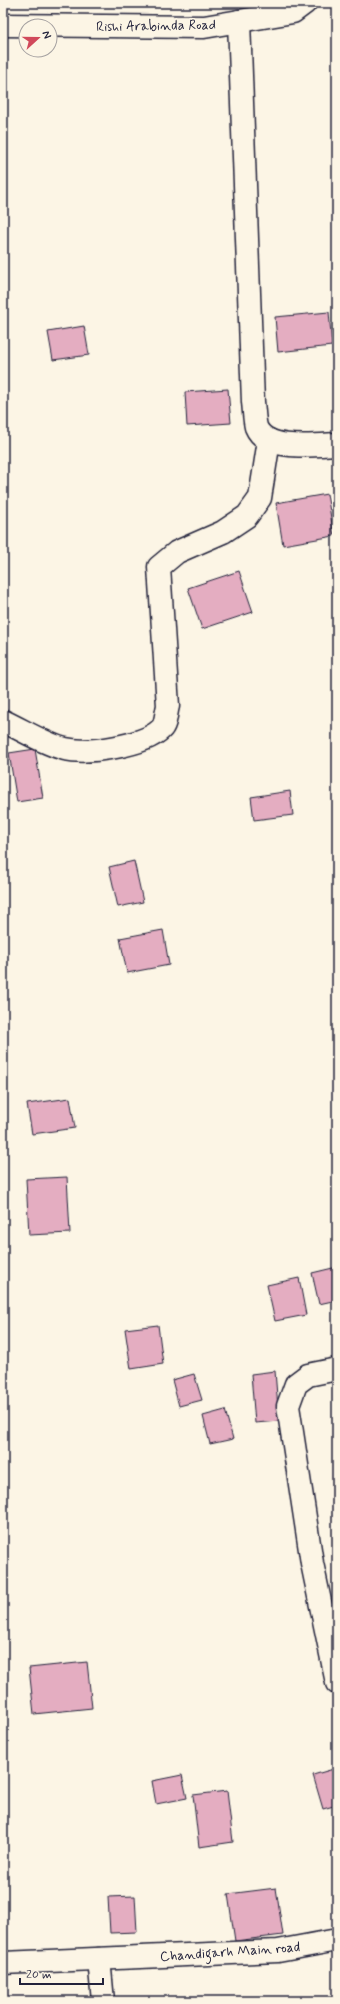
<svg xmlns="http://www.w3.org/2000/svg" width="340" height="2004" viewBox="0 0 340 2004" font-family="Mynerve,sans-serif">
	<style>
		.building { fill: #e4adc1; stroke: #22223b }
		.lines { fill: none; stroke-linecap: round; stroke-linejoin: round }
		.minor-casing { stroke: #22223b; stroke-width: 25 }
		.tertiary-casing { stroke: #22223b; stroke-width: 25 }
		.minor { stroke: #fcf5e5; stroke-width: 22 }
		.tertiary { stroke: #fcf5e5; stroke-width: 22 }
		.labels { text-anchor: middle; stroke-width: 3; stroke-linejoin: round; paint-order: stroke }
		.street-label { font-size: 14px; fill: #22223b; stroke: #fcf5e5 }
	</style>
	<rect width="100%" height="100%" fill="#fcf5e5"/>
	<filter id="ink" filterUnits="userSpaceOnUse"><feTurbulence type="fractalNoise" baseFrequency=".025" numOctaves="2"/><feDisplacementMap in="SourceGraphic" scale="8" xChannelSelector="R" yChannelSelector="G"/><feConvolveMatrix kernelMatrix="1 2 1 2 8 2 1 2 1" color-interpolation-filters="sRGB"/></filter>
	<g filter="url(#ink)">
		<!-- building -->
		<g class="building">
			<polygon points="329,312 332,346 278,352 275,317"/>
			<polygon points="84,326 89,355 53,360 48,332"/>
			<polygon points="228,389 231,423 187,426 185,392"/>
			<polygon points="327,494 334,536 283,545 276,503"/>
			<polygon points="239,571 253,612 202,629 188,588"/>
			<polygon points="35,749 43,798 17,802 9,753"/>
			<polygon points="290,791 293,815 254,820 251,797"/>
			<polygon points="134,861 143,902 118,907 109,867"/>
			<polygon points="163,930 169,965 127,973 120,938"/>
			<polygon points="70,1098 75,1128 32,1134 27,1104"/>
			<polygon points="67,1177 70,1233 29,1235 26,1179"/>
			<polygon points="337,1267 337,1300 319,1304 312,1273"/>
			<polygon points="299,1278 306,1315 275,1321 267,1285"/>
			<polygon points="158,1325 163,1364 131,1369 125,1329"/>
			<polygon points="275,1371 279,1421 255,1423 251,1374"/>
			<polygon points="194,1374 202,1400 179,1406 172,1380"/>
			<polygon points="225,1410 233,1439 210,1444 203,1416"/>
			<polygon points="87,1662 92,1708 34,1714 29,1668"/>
			<polygon points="337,1768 337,1805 323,1809 313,1775"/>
			<polygon points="182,1775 187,1798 156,1804 152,1781"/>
			<polygon points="227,1791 233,1842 199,1847 193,1795"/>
			<polygon points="276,1888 283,1935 235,1941 228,1894"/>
			<polygon points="135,1896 137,1932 110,1933 108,1897"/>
			<polygon points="251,1997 252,2001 216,2001 216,2000"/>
		</g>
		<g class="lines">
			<defs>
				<g id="minor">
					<path d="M239,21L253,402C254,409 254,419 256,427C266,452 316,445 337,444"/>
					<path d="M3,721C23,730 44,744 65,749C87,754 144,746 161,729C166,725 166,712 168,706L159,567L177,552L223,532L247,516L260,498L269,440"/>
					<polyline points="337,1369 308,1375 296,1384 288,1406 312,1563 337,1683"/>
					<polyline points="99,1959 103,2001"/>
					<polyline points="3,1963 278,1951 337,1940"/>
				</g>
				<polyline id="tertiary" points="3,25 204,27 293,12 305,3"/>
			</defs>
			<!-- minor casing -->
			<use href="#minor" class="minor-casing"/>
			<!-- tertiary casing -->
			<use href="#tertiary" class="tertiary-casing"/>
			<!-- minor -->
			<use href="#minor" class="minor"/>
			<!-- tertiary -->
			<use href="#tertiary" class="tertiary"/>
		</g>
	</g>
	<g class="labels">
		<!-- street labels -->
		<g class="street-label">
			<text transform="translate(156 25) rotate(-1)" y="5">Rishi Arabinda Road</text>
			<text transform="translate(230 1951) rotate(-4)" y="5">Chandigarh Main road</text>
		</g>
	</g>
	<!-- margin -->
	<rect width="340" height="2004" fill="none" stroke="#fcf5e5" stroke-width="16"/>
	<rect x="8" y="8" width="324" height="1988" fill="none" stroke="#22223b" stroke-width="1.5" filter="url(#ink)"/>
	<!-- north arrow -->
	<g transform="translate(38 38) rotate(69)"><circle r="19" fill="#fcf5e5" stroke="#a5a1a1"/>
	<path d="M0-3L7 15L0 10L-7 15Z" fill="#d1495b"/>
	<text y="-6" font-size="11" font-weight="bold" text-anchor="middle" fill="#22223b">N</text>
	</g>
	<!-- scale -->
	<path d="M20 1978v6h83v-6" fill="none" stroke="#22223b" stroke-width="2"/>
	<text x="26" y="1978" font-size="12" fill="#22223b" stroke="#fcf5e5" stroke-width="3" paint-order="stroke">20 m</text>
</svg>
